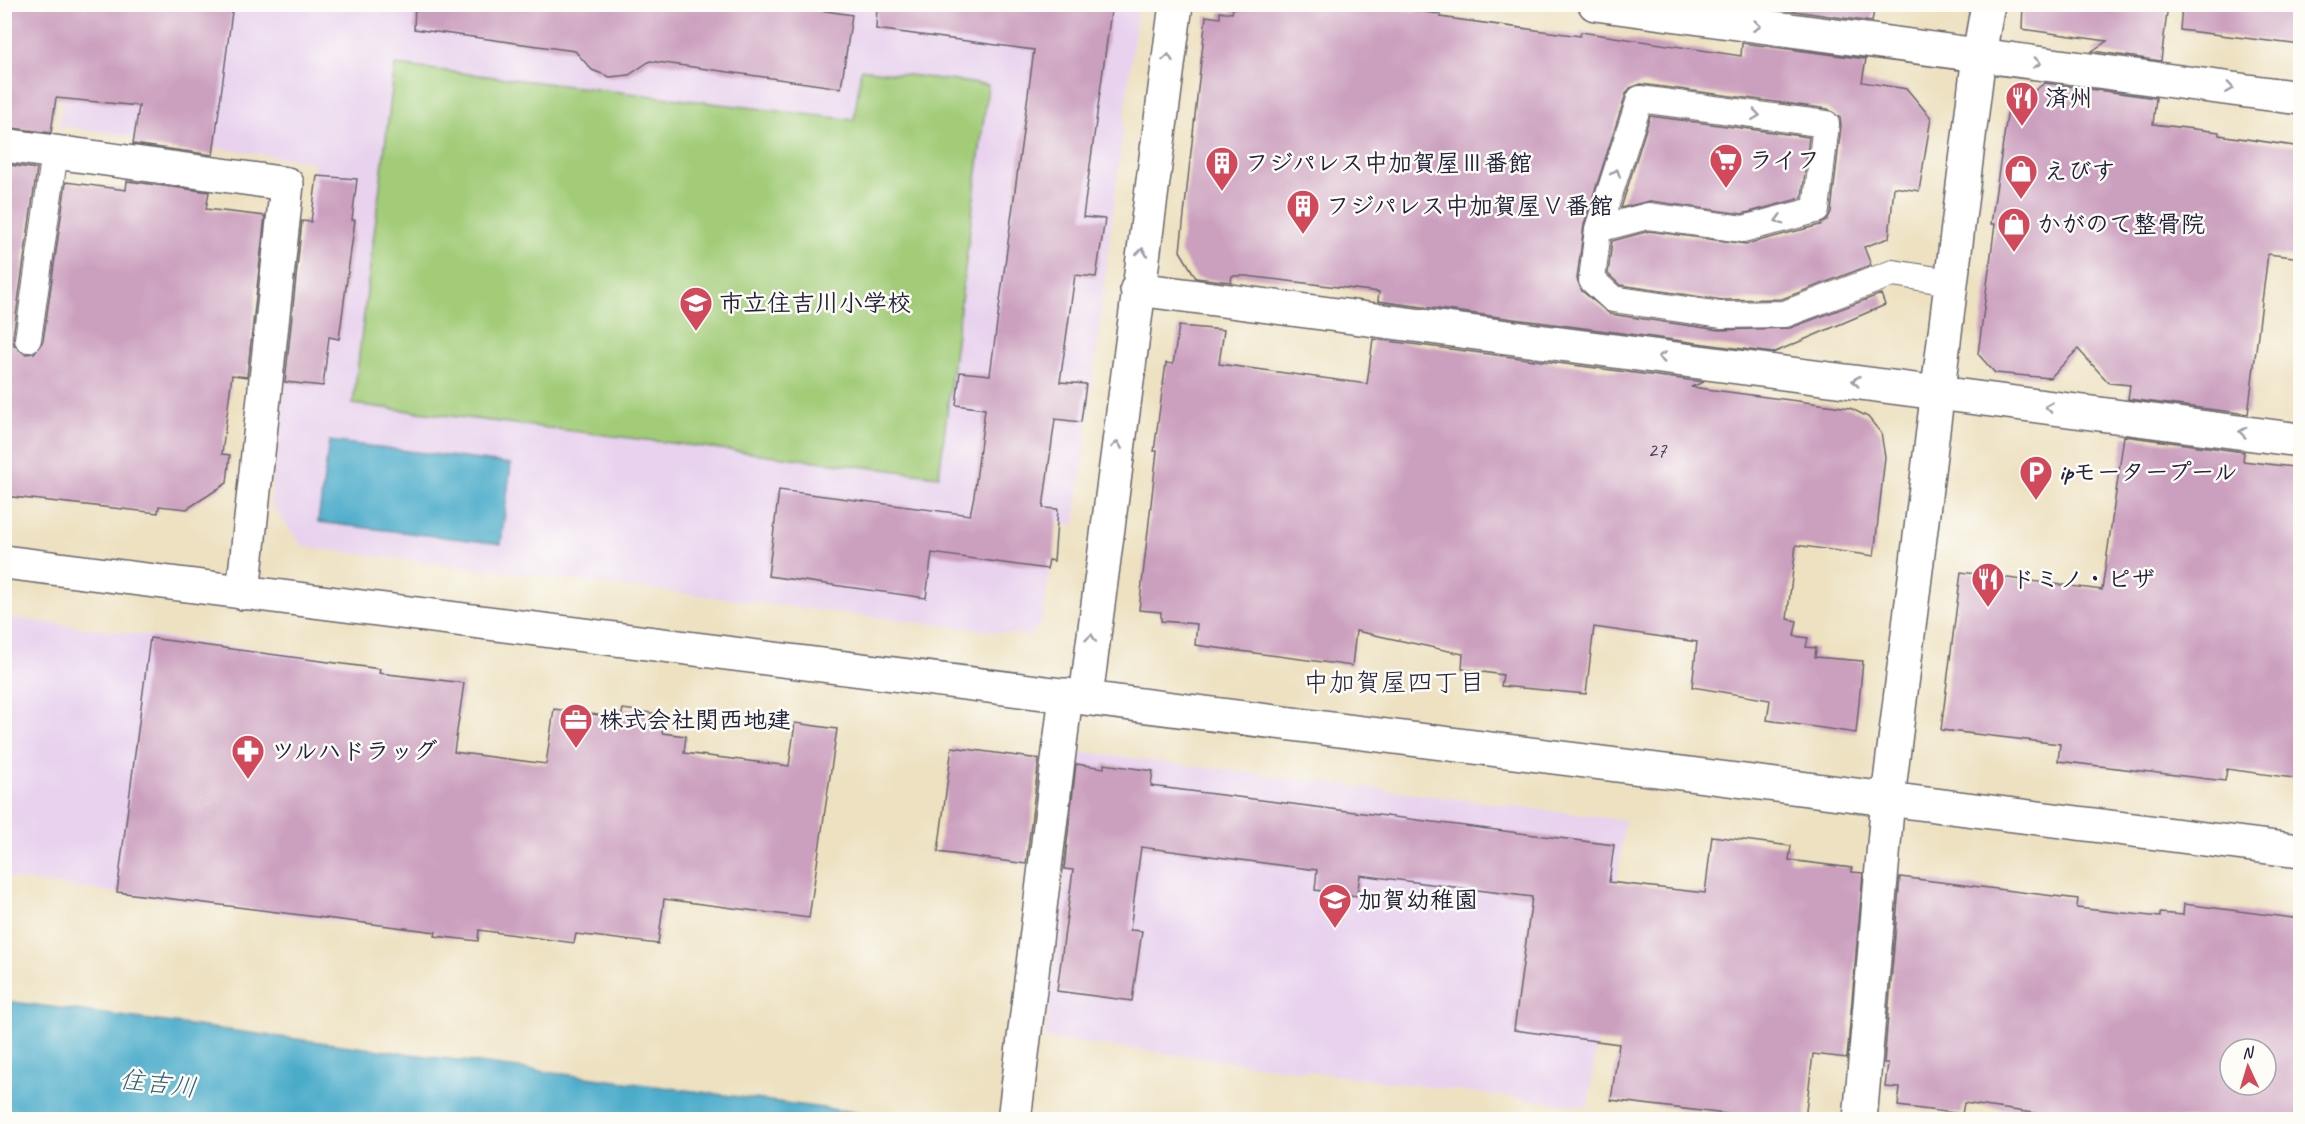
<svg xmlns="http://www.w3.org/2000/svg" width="2305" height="1124" viewBox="0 0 2305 1124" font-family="Caveat,'Klee One',sans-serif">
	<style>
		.built { fill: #e8d2ee }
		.green { fill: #a2cc78; stroke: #62775a; stroke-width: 1.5 }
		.water { fill: #4bacca; stroke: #366782; stroke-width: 1.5 }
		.building { fill: #cb9fbe; fill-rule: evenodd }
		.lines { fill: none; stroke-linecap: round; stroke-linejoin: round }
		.service-casing { stroke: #69656a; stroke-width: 28 }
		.pedestrian-casing { stroke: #69656a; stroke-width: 36 }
		.minor-casing { stroke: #69656a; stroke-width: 36 }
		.tertiary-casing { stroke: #69656a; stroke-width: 36 }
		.service { stroke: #fff; stroke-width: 26 }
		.pedestrian { stroke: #fff; stroke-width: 33 }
		.minor { stroke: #fff; stroke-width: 33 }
		.tertiary { stroke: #fff; stroke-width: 33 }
		.oneway { stroke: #9c9ca7 }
		.labels { text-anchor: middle; stroke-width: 5; stroke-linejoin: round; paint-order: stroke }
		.number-label { font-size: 21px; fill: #4c415c }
		.poi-label { font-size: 24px; font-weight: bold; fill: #22223b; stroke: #fdfcf7; text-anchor: start }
		.neighbourhood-label { font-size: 26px; fill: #22223b; stroke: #fdfcf7 }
		.water-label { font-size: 26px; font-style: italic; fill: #34607b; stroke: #fdfcf7 }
	</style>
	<rect width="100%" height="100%" fill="#fdfcf7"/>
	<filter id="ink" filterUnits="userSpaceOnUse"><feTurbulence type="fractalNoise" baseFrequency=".0167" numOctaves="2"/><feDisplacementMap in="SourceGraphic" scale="12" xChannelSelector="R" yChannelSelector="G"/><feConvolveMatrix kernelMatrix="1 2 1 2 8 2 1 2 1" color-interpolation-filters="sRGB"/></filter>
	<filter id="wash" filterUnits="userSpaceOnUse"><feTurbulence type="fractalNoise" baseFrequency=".008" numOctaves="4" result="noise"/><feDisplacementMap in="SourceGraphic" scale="24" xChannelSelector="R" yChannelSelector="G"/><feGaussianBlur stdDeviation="1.35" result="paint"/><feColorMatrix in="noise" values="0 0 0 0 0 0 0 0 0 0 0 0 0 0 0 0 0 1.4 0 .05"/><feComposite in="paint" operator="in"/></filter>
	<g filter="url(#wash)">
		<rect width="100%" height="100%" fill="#ede1c1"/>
		<!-- built -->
		<g class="built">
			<polygon points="75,5 1138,5 1075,525 1057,522 1042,622 1029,636 303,547 270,503 315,162 59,126"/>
			<polygon points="5,617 384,666 350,923 5,878"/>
			<polygon points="1081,752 1625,820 1588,1107 1045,1038"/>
		</g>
		<!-- green -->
		<polygon class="green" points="395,65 854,120 861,69 988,85 939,476 353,404"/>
		<!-- water -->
		<g class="water">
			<polygon points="329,441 511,464 501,544 318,522"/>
			<polygon points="5,1001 907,1119 25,1120 5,1117"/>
		</g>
		<g id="blocks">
			<!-- building -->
			<g class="building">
				<polygon points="4,4 233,4 213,155 133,144 139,106 56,98 51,133 4,127"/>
				<polygon points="415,4 780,4 852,15 841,88 650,61 629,75 610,77 592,70 575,51 414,29"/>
				<polygon points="877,4 1112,4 1083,217 1105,219 1096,277 1075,275 1060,382 1086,384 1081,422 1055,419 1043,508 1058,509 1054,561 1049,560 1047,569 932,553 926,598 768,576 779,490 970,515 974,496 985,409 956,405 960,372 990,375 1034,50 876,29"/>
				<polygon points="1246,4 1358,4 1440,14 1440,17 1580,36 1581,32 1741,56 1742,43 1866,59 1862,82 1907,89 1931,118 1919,191 1894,187 1889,238 1864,247 1871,265 1782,299 1722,300 1620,285 1608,274 1612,241 1649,231 1746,244 1820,225 1827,220 1831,212 1841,126 1840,118 1828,109 1641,84 1630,88 1626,94 1584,225 1577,279 1582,291 1610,314 1719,330 1790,328 1881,294 1885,305 1773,353 1378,301 1379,292 1246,276 1232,276 1231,282 1196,278 1180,251 1206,16 1220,18 1220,12 1232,13 1233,8 1245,9"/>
				<polygon points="1744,4 1875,4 1872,22"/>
				<polygon points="2023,4 2168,4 2161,61 2092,51 2107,41 2022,29"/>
				<polygon points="2182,4 2301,4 2301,45 2180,30"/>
				<polygon points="2045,83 2156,98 2153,124 2219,132 2219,135 2301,147 2301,258 2268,254 2248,414 2128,399 2130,385 2109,383 2078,349 2050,378 1995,373 1978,354 1995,224 1991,224 2008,109"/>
				<polygon points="1650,116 1809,137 1802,198 1742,214 1650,201 1621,208"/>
				<polygon points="4,164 37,169 13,337 14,345 25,354 34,353 43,341 66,182 126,190 127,181 209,192 206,209 265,216 247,377 232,375 222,454 230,455 227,483 187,509 159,506 158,513 4,496"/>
				<polygon points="317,176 357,179 352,220 355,220 339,339 329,337 323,386 285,382 302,221 311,222"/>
				<polygon points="1179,326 1224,330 1219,364 1367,384 1373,339 1704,382 1691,387 1850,408 1868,417 1881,433 1885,457 1874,556 1796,545 1787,619 1797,621 1794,636 1808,638 1806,647 1816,648 1815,657 1863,661 1856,733 1767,720 1770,700 1692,687 1697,642 1594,627 1586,694 1501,686 1503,675 1462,669 1463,654 1356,631 1352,666 1195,645 1197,624 1161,621 1161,612 1139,610 1157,451 1154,451 1166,363 1173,364"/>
				<polygon points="2124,436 2244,452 2243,461 2301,468 2301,779 2227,769 2225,781 2058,761 2060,744 1941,730 1961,572 2102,590"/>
				<polygon points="150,638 380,669 379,673 464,683 454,752 546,764 554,709 621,718 623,709 665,715 662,733 686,736 684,753 789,766 795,723 837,729 809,918 664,899 658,944 576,934 574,943 479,930 478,941 435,936 436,932 117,892"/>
				<polygon points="952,747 1039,759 1026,864 938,852"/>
				<polygon points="1076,764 1104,768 1104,764 1153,771 1151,786 1614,845 1609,882 1705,893 1712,836 1791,846 1789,860 1852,868 1852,872 1863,873 1847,1058 1813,1054 1805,1119 1767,1119 1611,1100 1619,1044 1514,1030 1532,897 1360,875 1357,896 1315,890 1317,870 1141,847 1130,930 1142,931 1132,1001 1057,991 1073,870 1064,869"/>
				<path d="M1900,877L2078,899L2077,908L2160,917V913L2183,915L2184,904L2301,919V1119H2038L2039,1114L1964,1103L1962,1114L1898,1106L1900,1088L1885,1087L1888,1063H1884ZM2230,1049H2266V1085H2230Z"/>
			</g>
		</g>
	</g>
	<g filter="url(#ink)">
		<use href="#blocks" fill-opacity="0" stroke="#69656a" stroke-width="1.5"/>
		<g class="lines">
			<defs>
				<g id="service">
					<polyline points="1598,229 1648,216 1743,229 1816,210 1826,124 1640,99 1598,229 1592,280 1613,299 1721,315 1785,314 1893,273 1950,282"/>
					<polyline points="28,339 55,152"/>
				</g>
				<g id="pedestrian">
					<polyline points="1979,55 1988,4"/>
					<polyline points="1014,1120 1066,695"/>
				</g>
				<g id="minor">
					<polyline points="1595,4 2300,98"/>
					<polyline points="4,145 287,184 243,593"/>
					<polyline points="1137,289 2300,440"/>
					<polyline points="1086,697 1176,4"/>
					<polyline points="1860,1120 1888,798 1979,55"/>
				</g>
				<polyline id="tertiary" points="4,562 2300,851"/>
			</defs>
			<!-- service casing -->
			<use href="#service" class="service-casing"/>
			<!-- pedestrian casing -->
			<use href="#pedestrian" class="pedestrian-casing"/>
			<!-- minor casing -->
			<use href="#minor" class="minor-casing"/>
			<!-- tertiary casing -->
			<use href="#tertiary" class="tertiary-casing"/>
			<!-- service -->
			<use href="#service" class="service"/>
			<!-- pedestrian -->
			<use href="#pedestrian" class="pedestrian"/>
			<!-- minor -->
			<use href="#minor" class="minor"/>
			<!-- tertiary -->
			<use href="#tertiary" class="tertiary"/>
		</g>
		<!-- one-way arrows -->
		<defs><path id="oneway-chevron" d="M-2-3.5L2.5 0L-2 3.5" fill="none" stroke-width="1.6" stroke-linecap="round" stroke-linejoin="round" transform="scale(1.5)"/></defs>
		<g class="oneway">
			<use href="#oneway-chevron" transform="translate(1757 26) rotate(7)"/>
			<use href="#oneway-chevron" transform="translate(1168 58) rotate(-82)"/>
			<use href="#oneway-chevron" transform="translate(2037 63) rotate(8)"/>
			<use href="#oneway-chevron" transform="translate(2230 88) rotate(8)"/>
			<use href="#oneway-chevron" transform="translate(1756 115) rotate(8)"/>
			<use href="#oneway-chevron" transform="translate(1616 173) rotate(-72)"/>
			<use href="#oneway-chevron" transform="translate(1779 220) rotate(165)"/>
			<use href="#oneway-chevron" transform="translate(1142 252) rotate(-82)"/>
			<use href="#oneway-chevron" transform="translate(1662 357) rotate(-173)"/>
			<use href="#oneway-chevron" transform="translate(1856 381) rotate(-173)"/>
			<use href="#oneway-chevron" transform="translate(2049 407) rotate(-172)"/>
			<use href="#oneway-chevron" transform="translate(2243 432) rotate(-172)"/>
			<use href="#oneway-chevron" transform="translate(1117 445) rotate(-82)"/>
			<use href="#oneway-chevron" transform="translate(1091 638) rotate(-83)"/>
		</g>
	</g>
	<!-- icons -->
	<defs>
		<symbol id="restaurant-pin" viewBox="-11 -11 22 30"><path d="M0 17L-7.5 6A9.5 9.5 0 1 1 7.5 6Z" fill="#d1495b" stroke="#fdfcf7"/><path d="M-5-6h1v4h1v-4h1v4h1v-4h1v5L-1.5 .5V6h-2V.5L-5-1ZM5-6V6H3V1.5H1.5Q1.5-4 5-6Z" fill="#fff"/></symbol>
		<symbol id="supermarket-pin" viewBox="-11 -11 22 30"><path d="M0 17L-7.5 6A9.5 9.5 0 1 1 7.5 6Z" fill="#d1495b" stroke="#fdfcf7"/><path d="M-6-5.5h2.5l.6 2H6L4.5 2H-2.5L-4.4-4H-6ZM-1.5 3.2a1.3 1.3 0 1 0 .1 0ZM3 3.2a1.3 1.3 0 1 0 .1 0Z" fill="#fff"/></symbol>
		<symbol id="building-pin" viewBox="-11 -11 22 30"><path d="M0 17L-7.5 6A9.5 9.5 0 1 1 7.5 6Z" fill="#d1495b" stroke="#fdfcf7"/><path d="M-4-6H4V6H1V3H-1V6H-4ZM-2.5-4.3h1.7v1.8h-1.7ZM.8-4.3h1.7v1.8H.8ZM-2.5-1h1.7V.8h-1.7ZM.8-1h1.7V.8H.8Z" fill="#fff"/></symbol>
		<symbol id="shop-pin" viewBox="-11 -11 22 30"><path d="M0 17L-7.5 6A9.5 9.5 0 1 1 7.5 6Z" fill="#d1495b" stroke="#fdfcf7"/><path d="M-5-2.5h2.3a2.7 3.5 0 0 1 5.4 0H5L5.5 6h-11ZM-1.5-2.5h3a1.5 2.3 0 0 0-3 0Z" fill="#fff"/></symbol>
		<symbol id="school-pin" viewBox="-11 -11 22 30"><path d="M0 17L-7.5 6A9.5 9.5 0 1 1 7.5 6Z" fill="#d1495b" stroke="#fdfcf7"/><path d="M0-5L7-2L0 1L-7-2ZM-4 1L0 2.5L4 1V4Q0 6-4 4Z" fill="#fff"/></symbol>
		<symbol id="parking-pin" viewBox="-11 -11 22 30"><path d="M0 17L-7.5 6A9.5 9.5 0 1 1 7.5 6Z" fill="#d1495b" stroke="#fdfcf7"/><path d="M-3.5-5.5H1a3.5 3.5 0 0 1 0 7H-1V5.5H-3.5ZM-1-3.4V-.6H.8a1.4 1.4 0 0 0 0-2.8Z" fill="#fff"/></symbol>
		<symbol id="office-pin" viewBox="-11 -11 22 30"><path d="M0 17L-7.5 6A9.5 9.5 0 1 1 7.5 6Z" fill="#d1495b" stroke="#fdfcf7"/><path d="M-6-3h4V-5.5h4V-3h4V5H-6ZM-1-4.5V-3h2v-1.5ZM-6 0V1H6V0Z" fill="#fff"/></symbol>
		<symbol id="pharmacy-pin" viewBox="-11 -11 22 30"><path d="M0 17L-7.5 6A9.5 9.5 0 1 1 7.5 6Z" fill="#d1495b" stroke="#fdfcf7"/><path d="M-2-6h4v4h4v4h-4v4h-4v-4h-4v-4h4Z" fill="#fff"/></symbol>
	</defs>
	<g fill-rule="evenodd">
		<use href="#restaurant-pin" x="2003" y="79" width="38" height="52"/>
		<use href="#supermarket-pin" x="1707" y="141" width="38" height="52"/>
		<use href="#building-pin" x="1203" y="144" width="38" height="52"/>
		<use href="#shop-pin" x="2002" y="152" width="38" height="52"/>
		<use href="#building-pin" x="1284" y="187" width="38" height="52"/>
		<use href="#shop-pin" x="1995" y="205" width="38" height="52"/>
		<use href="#school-pin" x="677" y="284" width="38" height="52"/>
		<use href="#parking-pin" x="2017" y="453" width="38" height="52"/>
		<use href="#restaurant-pin" x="1969" y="560" width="38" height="52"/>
		<use href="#office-pin" x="557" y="701" width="38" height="52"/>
		<use href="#pharmacy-pin" x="229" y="732" width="38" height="52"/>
		<use href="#school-pin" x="1316" y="881" width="38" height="52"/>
	</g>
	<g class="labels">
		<!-- number labels -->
		<g class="number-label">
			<text x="1657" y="457">27</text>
		</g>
		<!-- poi labels -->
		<g class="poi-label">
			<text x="2045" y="106">済州</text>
			<text x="1749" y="168">ライフ</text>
			<text x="1245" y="171">フジパレス中加賀屋Ⅲ番館</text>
			<text x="2044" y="179">えびす</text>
			<text x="1326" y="214">フジパレス中加賀屋Ⅴ番館</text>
			<text x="2037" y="232">かがのて整骨院</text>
			<text x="719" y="311">市立住吉川小学校</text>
			<text x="2059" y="480">ipモータープール</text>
			<text x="2011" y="587">ドミノ・ピザ</text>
			<text x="599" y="728">株式会社関西地建</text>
			<text x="271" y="759">ツルハドラッグ</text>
			<text x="1358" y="908">加賀幼稚園</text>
		</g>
		<!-- neighbourhood labels -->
		<g class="neighbourhood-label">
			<text x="1394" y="691">中加賀屋四丁目</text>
		</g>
		<!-- water labels -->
		<g class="water-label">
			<text transform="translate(158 1083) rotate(7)" y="9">住吉川</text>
		</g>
	</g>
	<!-- margin -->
	<rect width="2305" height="1124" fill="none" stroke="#fdfcf7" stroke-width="24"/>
	<!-- north arrow -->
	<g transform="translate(2248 1067) rotate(356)"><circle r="28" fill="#fdfcf7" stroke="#a5a5ac" stroke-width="1.5"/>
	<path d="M0-4.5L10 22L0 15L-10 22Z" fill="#d1495b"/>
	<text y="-9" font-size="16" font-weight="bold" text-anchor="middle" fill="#22223b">N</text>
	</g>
</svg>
